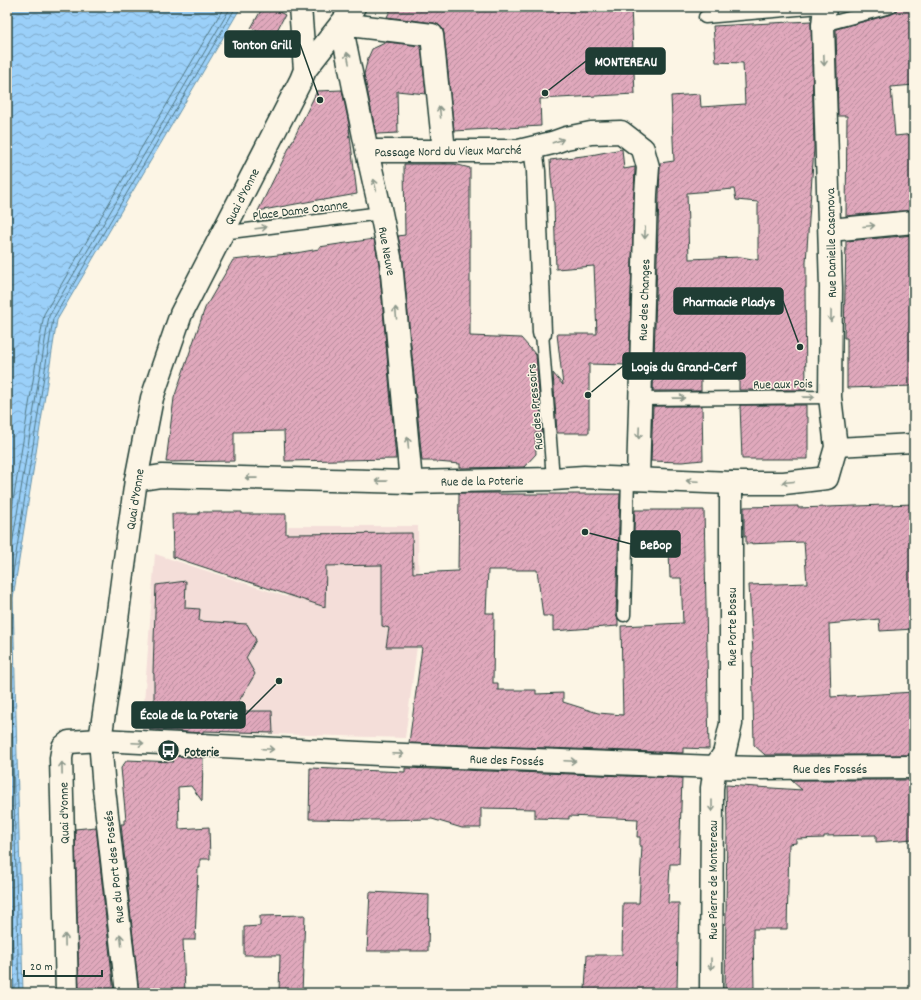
<svg xmlns="http://www.w3.org/2000/svg" width="921" height="1000" viewBox="0 0 921 1000" font-family="Dekko,sans-serif">
	<style>
		.built { fill: #f4ded9 }
		.water { fill: url(#water-waves); stroke: #6995aa }
		.lines { fill: none; stroke-linecap: round; stroke-linejoin: round }
		.shore { stroke: #517883; stroke-width: 1 }
		.building { fill: url(#building-hatch); stroke: #1f3d34; fill-rule: evenodd }
		.service-casing { stroke: #1f3d34; stroke-width: 15 }
		.pedestrian-casing { stroke: #1f3d34; stroke-width: 21 }
		.minor-casing { stroke: #1f3d34; stroke-width: 25 }
		.service { stroke: #fcf5e5; stroke-width: 12 }
		.pedestrian { stroke: #fcf5e5; stroke-width: 18 }
		.minor { stroke: #fcf5e5; stroke-width: 22 }
		.oneway { stroke: #8e998c }
		.labels { text-anchor: middle; stroke-width: 3; stroke-linejoin: round; paint-order: stroke }
		.street-label { font-size: 13px; fill: #1f3d34; stroke: #fcf5e5 }
		.poi-label { font-size: 13px; font-weight: bold; fill: #1f3d34; stroke: #fcf5e5; text-anchor: start }
		.leader { fill: none; stroke: #1f3d34; stroke-width: 1.5 }
		.callout-dot { fill: #1f3d34; stroke: #fcf5e5; stroke-width: 1.5 }
		.callout { fill: #1f3d34; stroke: #1f3d34; stroke-width: 1.5 }
		.callout-label { font-size: 14px; text-anchor: middle; font-weight: bold; fill: #fff }
	</style>
	<defs>
		<pattern id="water-waves" width="16" height="10" patternUnits="userSpaceOnUse"><rect width="16" height="10" fill="#9bd0f9"/><path d="M0 5q4-4 8 0t8 0" fill="none" stroke="#7eaaca"/></pattern>
		<pattern id="building-hatch" width="6" height="6" patternUnits="userSpaceOnUse"><rect width="6" height="6" fill="#e0a8bc"/><path d="M-1 1l2-2M0 6l6-6M5 7l2-2" fill="none" stroke="#b58a9a"/></pattern>
	</defs>
	<rect width="100%" height="100%" fill="#fcf5e5"/>
	<filter id="ink" filterUnits="userSpaceOnUse"><feTurbulence type="fractalNoise" baseFrequency=".025" numOctaves="2"/><feDisplacementMap in="SourceGraphic" scale="8" xChannelSelector="R" yChannelSelector="G"/><feConvolveMatrix kernelMatrix="1 2 1 2 8 2 1 2 1" color-interpolation-filters="sRGB"/></filter>
	<g filter="url(#ink)">
		<!-- built -->
		<polygon class="built" points="288,526 418,526 419,631 405,738 142,730 155,554 287,597"/>
		<!-- water -->
		<polygon class="water" points="7,7 241,7 57,320 13,598 23,993 7,993"/>
		<g class="lines">
			<!-- shore -->
			<g class="shore">
				<polyline points="7,538 44,314 224,7"/>
				<polyline points="7,576 49,316 231,7"/>
				<polyline points="7,734 14,993"/>
				<polyline points="19,993 9,598 53,319 236,7"/>
			</g>
		</g>
		<!-- building -->
		<g class="building">
			<polygon points="263,7 270,7 285,15 273,38 251,28"/>
			<polygon points="392,7 631,7 635,94 540,99 541,126 454,131 444,34 443,29 439,25 434,23 387,17"/>
			<polygon points="897,7 914,7 914,85 891,87 895,136 914,134 914,210 846,216 847,116 838,116 836,29 892,14 896,12"/>
			<path d="M811,21L814,148L806,262V288H805L806,390H739V374L701,375V391H653L660,163L674,161L671,96L700,94L701,107L745,104L743,63L716,62L713,26ZM734,189L736,200L758,202V260L741,257L689,259L687,193Z"/>
			<polygon points="387,42 421,46 426,94 397,91 398,133 378,134 376,134 364,74 368,58 372,49"/>
			<polygon points="342,90 350,129 349,129 350,136 348,136 350,136 357,194 323,200 323,199 258,211 317,91"/>
			<polygon points="622,149 624,169 635,167 635,168 634,194 629,365 589,364 589,433 557,433 553,373 563,385 557,334 597,334 594,266 556,269 554,204 551,177 550,160 591,155"/>
			<polygon points="404,164 454,164 470,168 470,336 521,338 536,355 542,433 535,433 536,454 524,467 460,468 460,464 437,462 436,461 422,461 403,261 398,236 405,235"/>
			<polygon points="914,235 914,386 847,388 847,338 844,338 846,241"/>
			<polygon points="374,239 379,264 396,459 285,461 284,431 234,432 234,461 166,462 174,398 205,308 233,260 296,253 319,249 319,247"/>
			<polygon points="740,405 806,405 806,417 808,417 808,459 742,459"/>
			<polygon points="653,406 702,406 703,460 682,462 651,461"/>
			<polygon points="459,493 499,493 498,494 620,494 616,615 618,620 618,626 553,631 553,616 543,616 537,570 488,570 486,613 494,613 493,683 498,683 498,690 536,690 536,694 563,693 563,702 598,713 623,715 621,626 683,623 681,578 670,578 669,550 633,550 635,510 704,510 709,749 683,748 683,753 409,743 422,647 386,647 389,628 382,626 382,565 326,566 325,607 173,557 172,514 199,514 199,512 242,512 242,514 286,514 286,534 412,533 413,573 458,571"/>
			<polygon points="914,504 914,629 880,631 879,619 829,624 831,697 914,692 914,755 765,755 754,745 752,653 753,653 749,585 807,583 804,542 746,544 746,536 744,536 744,507 798,506 798,508"/>
			<polygon points="186,581 185,608 200,609 199,621 247,624 256,640 246,658 255,674 233,711 272,711 273,733 203,731 203,733 151,730 146,722 146,711 154,701 154,674 153,673 154,640 156,585"/>
			<polygon points="170,756 203,758 202,801 191,786 178,787 179,829 209,827 210,859 200,859 200,868 198,868 195,940 183,940 185,993 139,993 121,824 124,824 124,820 126,820 121,768 127,760 174,762"/>
			<polygon points="310,768 405,772 405,768 682,778 679,864 670,864 668,903 679,903 677,990 585,990 587,955 622,955 623,903 639,903 642,846 640,846 640,837 637,837 638,819 569,816 569,819 535,818 535,809 481,808 481,828 462,828 432,819 374,820 309,819"/>
			<polygon points="791,780 914,780 914,825 912,826 913,839 876,842 876,835 824,836 824,838 796,839 796,843 789,844 787,929 753,929 754,989 725,989 727,829 726,785 802,790"/>
			<polygon points="96,827 114,993 79,993 75,829"/>
			<polygon points="370,892 429,895 428,951 367,951"/>
			<polygon points="305,915 302,993 279,993 280,955 244,955 244,927 260,926 260,916"/>
		</g>
		<g class="lines">
			<defs>
				<g id="service">
					<polyline points="705,17 821,7"/>
					<polyline points="823,25 890,7"/>
					<polyline points="222,233 381,213"/>
					<polyline points="542,333 553,479"/>
					<polyline points="640,399 830,397"/>
					<polyline points="624,615 628,479"/>
				</g>
				<g id="pedestrian">
					<polyline points="533,148 536,171 542,333"/>
					<polyline points="836,447 914,443"/>
				</g>
				<g id="minor">
					<polyline points="305,70 341,24 354,7"/>
					<polyline points="367,151 519,151 552,143 566,138 591,133 621,132 643,149 648,167 646,194 638,479"/>
					<polyline points="830,230 914,222"/>
					<polyline points="136,480 161,476 411,482 553,479 584,477 731,483 784,483 827,478 836,447 830,397 831,288 823,25 825,7"/>
					<polyline points="411,482 391,262 381,213 367,151 341,24 432,35 444,151"/>
					<polyline points="67,993 61,758 63,747 69,742 100,740 379,754 715,767 758,768 914,767"/>
					<polyline points="127,993 104,789 100,740 110,673 124,566 136,480 152,398 181,314 301,80 305,70 300,7"/>
					<polyline points="711,993 712,788 715,767 724,754 731,724 731,483"/>
				</g>
			</defs>
			<!-- service casing -->
			<use href="#service" class="service-casing"/>
			<!-- pedestrian casing -->
			<use href="#pedestrian" class="pedestrian-casing"/>
			<!-- minor casing -->
			<use href="#minor" class="minor-casing"/>
			<!-- service -->
			<use href="#service" class="service"/>
			<!-- pedestrian -->
			<use href="#pedestrian" class="pedestrian"/>
			<!-- minor -->
			<use href="#minor" class="minor"/>
		</g>
		<!-- one-way arrows -->
		<defs><path id="oneway-shaft" d="M-6 0H5M1.5-3L5.5 0L1.5 3" fill="none" stroke-width="1.6" stroke-linecap="round" stroke-linejoin="round"/></defs>
		<g class="oneway">
			<use href="#oneway-shaft" transform="translate(348 58) rotate(-101)"/>
			<use href="#oneway-shaft" transform="translate(824 60) rotate(88)"/>
			<use href="#oneway-shaft" transform="translate(440 112) rotate(-96)"/>
			<use href="#oneway-shaft" transform="translate(558 141) rotate(-18)"/>
			<use href="#oneway-shaft" transform="translate(375 185) rotate(-103)"/>
			<use href="#oneway-shaft" transform="translate(869 226) rotate(-5)"/>
			<use href="#oneway-shaft" transform="translate(261 228) rotate(-7)"/>
			<use href="#oneway-shaft" transform="translate(645 233) rotate(92)"/>
			<use href="#oneway-shaft" transform="translate(396 313) rotate(-95)"/>
			<use href="#oneway-shaft" transform="translate(831 316) rotate(91)"/>
			<use href="#oneway-shaft" transform="translate(809 397) rotate(-1)"/>
			<use href="#oneway-shaft" transform="translate(679 398) rotate(-1)"/>
			<use href="#oneway-shaft" transform="translate(639 433) rotate(92)"/>
			<use href="#oneway-shaft" transform="translate(408 443) rotate(-95)"/>
			<use href="#oneway-shaft" transform="translate(251 478) rotate(-179)"/>
			<use href="#oneway-shaft" transform="translate(381 481) rotate(-179)"/>
			<use href="#oneway-shaft" transform="translate(692 481) rotate(-177)"/>
			<use href="#oneway-shaft" transform="translate(788 482) rotate(175)"/>
			<use href="#oneway-shaft" transform="translate(138 743) rotate(3)"/>
			<use href="#oneway-shaft" transform="translate(268 749) rotate(3)"/>
			<use href="#oneway-shaft" transform="translate(398 754) rotate(2)"/>
			<use href="#oneway-shaft" transform="translate(570 761) rotate(2)"/>
			<use href="#oneway-shaft" transform="translate(62 768) rotate(-91)"/>
			<use href="#oneway-shaft" transform="translate(712 806) rotate(90)"/>
			<use href="#oneway-shaft" transform="translate(65 940) rotate(-91)"/>
			<use href="#oneway-shaft" transform="translate(121 940) rotate(-96)"/>
			<use href="#oneway-shaft" transform="translate(711 964) rotate(90)"/>
		</g>
	</g>
	<!-- icons -->
	<defs>
		<symbol id="bus-disc" viewBox="-11 -11 22 22"><circle r="9.5" fill="#1f3d34" stroke="#fcf5e5"/><path d="M-5-6H5V4H4V6H2V4H-2V6H-4V4H-5ZM-3.5-4V0h7V-4ZM-3.5 1.2v1.5H-2V1.2ZM2 1.2v1.5H3.5V1.2Z" fill="#fff"/></symbol>
	</defs>
	<g fill-rule="evenodd">
		<use href="#bus-disc" x="156" y="738" width="25" height="25"/>
	</g>
	<g class="labels">
		<!-- street labels -->
		<g class="street-label">
			<text transform="translate(448 150) rotate(-1)" y="5">Passage Nord du Vieux Marché</text>
			<text transform="translate(241 196) rotate(-63)" y="5">Quai d'Yonne</text>
			<text transform="translate(300 209) rotate(-7)" y="5">Place Dame Ozanne</text>
			<text transform="translate(830 243) rotate(-91)" y="5">Rue Danielle Casanova</text>
			<text transform="translate(388 251) rotate(80)" y="5">Rue Neuve</text>
			<text transform="translate(643 300) rotate(-88)" y="5">Rue des Changes</text>
			<text transform="translate(783 383) rotate(-1)" y="5">Rue aux Pois</text>
			<text transform="translate(534 407) rotate(-95)" y="5">Rue des Pressoirs</text>
			<text transform="translate(482 480) rotate(-1)" y="5">Rue de la Poterie</text>
			<text transform="translate(134 499) rotate(-81)" y="5">Quai d'Yonne</text>
			<text transform="translate(731 627) rotate(-90)" y="5">Rue Porte Bossu</text>
			<text transform="translate(507 759) rotate(2)" y="5">Rue des Fossés</text>
			<text x="830" y="773">Rue des Fossés</text>
			<text transform="translate(63 813) rotate(-91)" y="5">Quai d'Yonne</text>
			<text transform="translate(113 867) rotate(-96)" y="5">Rue du Port des Fossés</text>
			<text transform="translate(712 880) rotate(-90)" y="5">Rue Pierre de Montereau</text>
		</g>
		<!-- poi labels -->
		<g class="poi-label">
			<text x="184" y="756">Poterie</text>
		</g>
	</g>
	<!-- callouts -->
	<path class="leader" d="M320 100L300 44M545 93L586 61M800 347L783 301M588 395L623 366M585 532L631 544M279 681L245 715"/>
	<g class="callout-dot">
		<circle cx="320" cy="100" r="4"/>
		<circle cx="545" cy="93" r="4"/>
		<circle cx="800" cy="347" r="4"/>
		<circle cx="588" cy="395" r="4"/>
		<circle cx="585" cy="532" r="4"/>
		<circle cx="279" cy="681" r="4"/>
	</g>
	<g class="callout">
		<rect x="225" y="31" width="75" height="26" rx="4"/>
		<rect x="586" y="48" width="79" height="26" rx="4"/>
		<rect x="674" y="288" width="109" height="26" rx="4"/>
		<rect x="623" y="353" width="122" height="26" rx="4"/>
		<rect x="631" y="531" width="49" height="26" rx="4"/>
		<rect x="132" y="702" width="113" height="26" rx="4"/>
	</g>
	<g class="callout-label">
		<text x="262" y="49">Tonton Grill</text>
		<text x="626" y="66">MONTEREAU</text>
		<text x="729" y="306">Pharmacie Pladys</text>
		<text x="684" y="371">Logis du Grand-Cerf</text>
		<text x="656" y="549">BeBop</text>
		<text x="189" y="719">École de la Poterie</text>
	</g>
	<!-- margin -->
	<rect width="921" height="1000" fill="none" stroke="#fcf5e5" stroke-width="24"/>
	<rect x="12" y="12" width="897" height="976" fill="none" stroke="#1f3d34" stroke-width="1.5" filter="url(#ink)"/>
	<!-- scale -->
	<path d="M24 970v6h78v-6" fill="none" stroke="#1f3d34" stroke-width="2"/>
	<text x="30" y="970" font-size="12" fill="#1f3d34" stroke="#fcf5e5" stroke-width="3" paint-order="stroke">20 m</text>
</svg>
